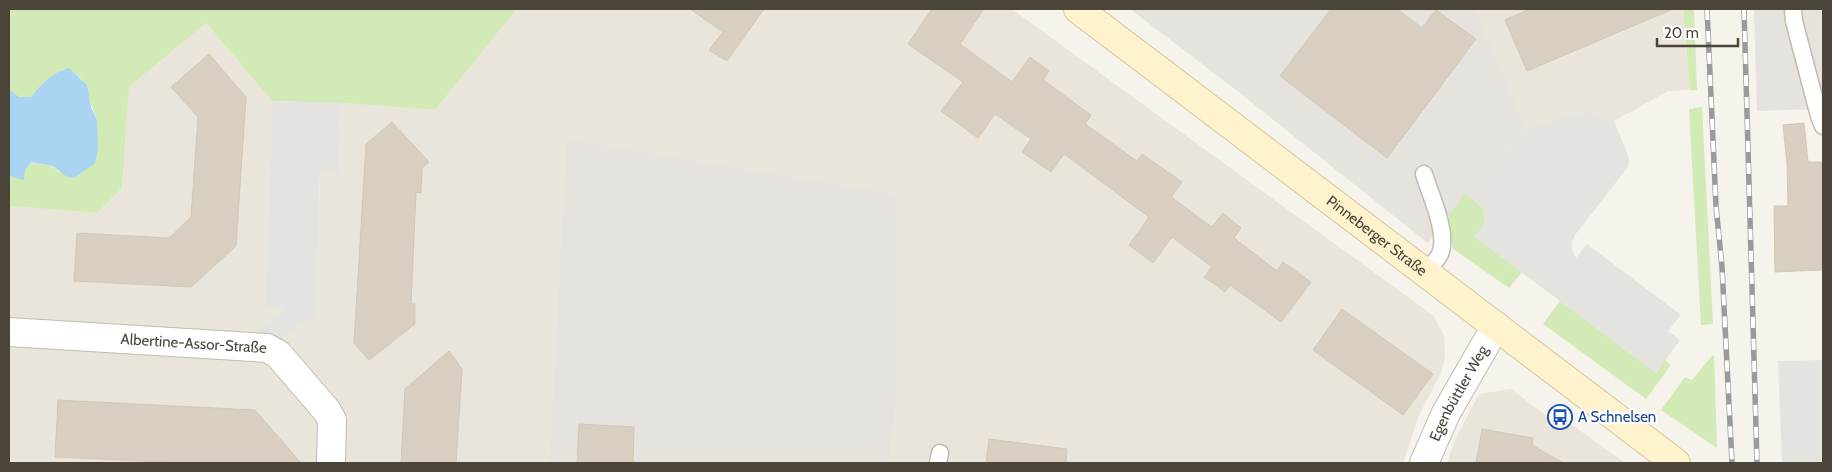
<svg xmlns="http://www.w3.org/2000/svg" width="1832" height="472" viewBox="0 0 1832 472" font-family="Cabin,sans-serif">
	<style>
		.residential { fill: #eae5da }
		.industrial { fill: #e6e2dd }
		.green { fill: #d2eab5 }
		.parking { fill: #e5e3e0 }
		.water { fill: #a9d4f2 }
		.building { fill: #d8cfc1; stroke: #d3c7b4 }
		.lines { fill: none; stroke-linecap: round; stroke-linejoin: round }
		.service-casing { stroke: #c2bbae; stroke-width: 19 }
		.minor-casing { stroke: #c2bbae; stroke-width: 30 }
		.secondary-casing { stroke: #d6c79b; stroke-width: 30 }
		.service { stroke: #fff; stroke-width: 16 }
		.minor { stroke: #fff; stroke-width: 28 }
		.secondary { stroke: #fff3cd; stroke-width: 28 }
		.rail-casing { stroke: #9a9a9a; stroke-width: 5.5 }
		.rail { stroke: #fff; stroke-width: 4; stroke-dasharray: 11; stroke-linecap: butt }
		.labels { text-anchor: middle; stroke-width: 4.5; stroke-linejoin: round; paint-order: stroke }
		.street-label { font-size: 15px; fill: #4b4439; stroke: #fff }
		.transit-label { font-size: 15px; fill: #164399; stroke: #fff; text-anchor: start }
	</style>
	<rect width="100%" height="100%" fill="#f6f3ec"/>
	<!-- residential -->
	<g class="residential">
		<polygon points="517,9 1012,9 1434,316 1444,336 1445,357 1441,373 1419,415 1403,463 889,463 896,405 566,139 549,463 9,463 9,206 97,213 122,188 129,87 206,23 272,101 265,308 287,309 260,329 316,314 320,173 339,173 341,103 435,110"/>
		<polygon points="1302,9 1683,9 1690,90 1668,91 1614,121 1585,111 1526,129 1465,193 1428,243 1240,93"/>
		<polygon points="1511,389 1553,421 1564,419 1625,463 1447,463 1455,440 1479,394"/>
	</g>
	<!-- industrial -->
	<g class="industrial">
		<polygon points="1130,9 1475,9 1526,129 1465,193 1428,243 1240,93"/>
		<polygon points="1754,9 1823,9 1823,109 1757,111"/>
		<polygon points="566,139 897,195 896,405 889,463 549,463"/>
	</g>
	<!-- green -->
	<g class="green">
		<polygon points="9,9 517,9 435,110 341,103 272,101 206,23 129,87 122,188 97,213 9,206 9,174 12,177 25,170 30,162 53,166 59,172 97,120 82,79 69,69 63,69 31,97 19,97 9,89"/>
		<polygon points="1683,9 1694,9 1697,90 1690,90"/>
		<polygon points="1702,107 1713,324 1701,325 1689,109"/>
		<polygon points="1465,193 1483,208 1485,223 1475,237 1522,272 1509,288 1453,249 1448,216"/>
		<polygon points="1560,301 1656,373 1665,360 1671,365 1646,399 1543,324"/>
		<polygon points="1714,355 1717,448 1661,410 1685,377 1692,380 1712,356"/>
	</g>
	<!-- parking -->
	<g class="parking">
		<polygon points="272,101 341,103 339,173 320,173 316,315 279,340 259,338 259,329 286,309 265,308"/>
		<polygon points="1585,111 1614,121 1629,158 1628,167 1575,235 1572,242 1572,250 1576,258 1587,244 1681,315 1668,331 1680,340 1656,373 1474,237 1485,223 1483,208 1465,193 1526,129"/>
		<polygon points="1823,360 1823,463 1782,463 1778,361"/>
	</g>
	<!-- water -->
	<path class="water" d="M69,68L87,85L91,107L97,120L98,149L95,163L74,178L67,177L53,166L31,162L25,170L24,180L12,177L9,174V89L19,97H31C40,86 54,71 69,68Z"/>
	<!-- building -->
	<g class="building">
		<polygon points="690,9 764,9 727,61 709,50 723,32"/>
		<polygon points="932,9 984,9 960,44 1012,82 1030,57 1049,71 1043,80 1091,115 1085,124 1137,161 1142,154 1182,182 1171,197 1212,227 1223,213 1241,228 1234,238 1277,271 1283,262 1311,282 1281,322 1230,285 1225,292 1204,277 1212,267 1172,237 1153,263 1129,245 1149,217 1064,154 1051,172 1022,152 1031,139 995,114 978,138 941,111 963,82 908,44"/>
		<polygon points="1331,9 1397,9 1422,28 1436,10 1476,39 1387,158 1280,76"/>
		<polygon points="1530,9 1673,9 1527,71 1505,20"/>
		<polygon points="209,54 246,97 236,246 191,287 74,281 77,233 169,238 191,217 198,117 171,87"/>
		<polygon points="392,122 429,162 422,168 421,193 416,192 411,304 415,304 415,324 369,360 354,343 366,144"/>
		<polygon points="1804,123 1808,162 1823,162 1823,270 1775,272 1774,206 1788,206 1787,163 1783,125"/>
		<polygon points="1342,309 1433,374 1403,415 1313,350"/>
		<polygon points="449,351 462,369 456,463 401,463 405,389"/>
		<polygon points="58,400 255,410 301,463 184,463 55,457"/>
		<polygon points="579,424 634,427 633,463 577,463"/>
		<polygon points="1482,429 1533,438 1532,445 1563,463 1476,463"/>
		<polygon points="989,439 1067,449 1066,463 986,463"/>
	</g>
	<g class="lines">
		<defs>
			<g id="service">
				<polyline points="1793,9 1794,21 1819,116 1823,126"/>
				<path d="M1424,174C1430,194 1449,234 1440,254C1437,260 1430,267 1425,272"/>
				<polyline points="938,463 940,453"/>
			</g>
			<g id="minor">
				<path id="s1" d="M9,332L267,348L278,354L327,411L332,420L331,463"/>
				<path id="s2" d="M1424,463L1446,413L1496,326"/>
			</g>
			<g id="secondary">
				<path id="s3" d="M1078,9L1676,463"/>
			</g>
		</defs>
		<!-- service casing -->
		<use href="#service" class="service-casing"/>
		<!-- minor casing -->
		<use href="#minor" class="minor-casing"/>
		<!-- secondary casing -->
		<use href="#secondary" class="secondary-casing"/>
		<!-- service -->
		<use href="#service" class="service"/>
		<!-- minor -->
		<use href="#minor" class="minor"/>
		<!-- secondary -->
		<use href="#secondary" class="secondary"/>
		<defs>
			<g id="rail">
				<polyline points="1707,9 1716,206 1722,267 1732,463"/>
				<polyline points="1744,9 1757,463"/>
			</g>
		</defs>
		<!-- rail casing -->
		<use href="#rail" class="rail-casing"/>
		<!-- rail -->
		<use href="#rail" class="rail"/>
	</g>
	<!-- icons -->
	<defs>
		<symbol id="bus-ring" viewBox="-11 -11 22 22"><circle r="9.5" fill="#fff" stroke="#1a4fb4" stroke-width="1.5"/><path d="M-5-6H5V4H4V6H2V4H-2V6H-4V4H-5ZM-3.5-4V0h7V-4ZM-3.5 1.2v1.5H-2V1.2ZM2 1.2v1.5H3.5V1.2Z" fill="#1a4fb4"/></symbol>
	</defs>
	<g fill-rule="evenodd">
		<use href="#bus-ring" x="1546" y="403" width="28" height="28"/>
	</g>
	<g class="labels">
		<!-- street labels -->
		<g class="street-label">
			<text dy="5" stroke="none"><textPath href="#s3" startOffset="375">Pinneberger Straße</textPath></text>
			<text dy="5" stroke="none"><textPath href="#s1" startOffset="185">Albertine-Assor-Straße</textPath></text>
			<text dy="5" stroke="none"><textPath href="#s2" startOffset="78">Egenbüttler Weg</textPath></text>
		</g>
		<!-- transit labels -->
		<g class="transit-label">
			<text x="1578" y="422">A Schnelsen</text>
		</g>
	</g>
	<!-- border -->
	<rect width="1832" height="472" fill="none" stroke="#4b4439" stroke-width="20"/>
	<!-- scale -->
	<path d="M1657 38v8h81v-8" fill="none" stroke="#4b4439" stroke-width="2.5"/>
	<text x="1664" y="38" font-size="15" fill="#4b4439" stroke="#ffffff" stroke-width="4" paint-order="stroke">20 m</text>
</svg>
